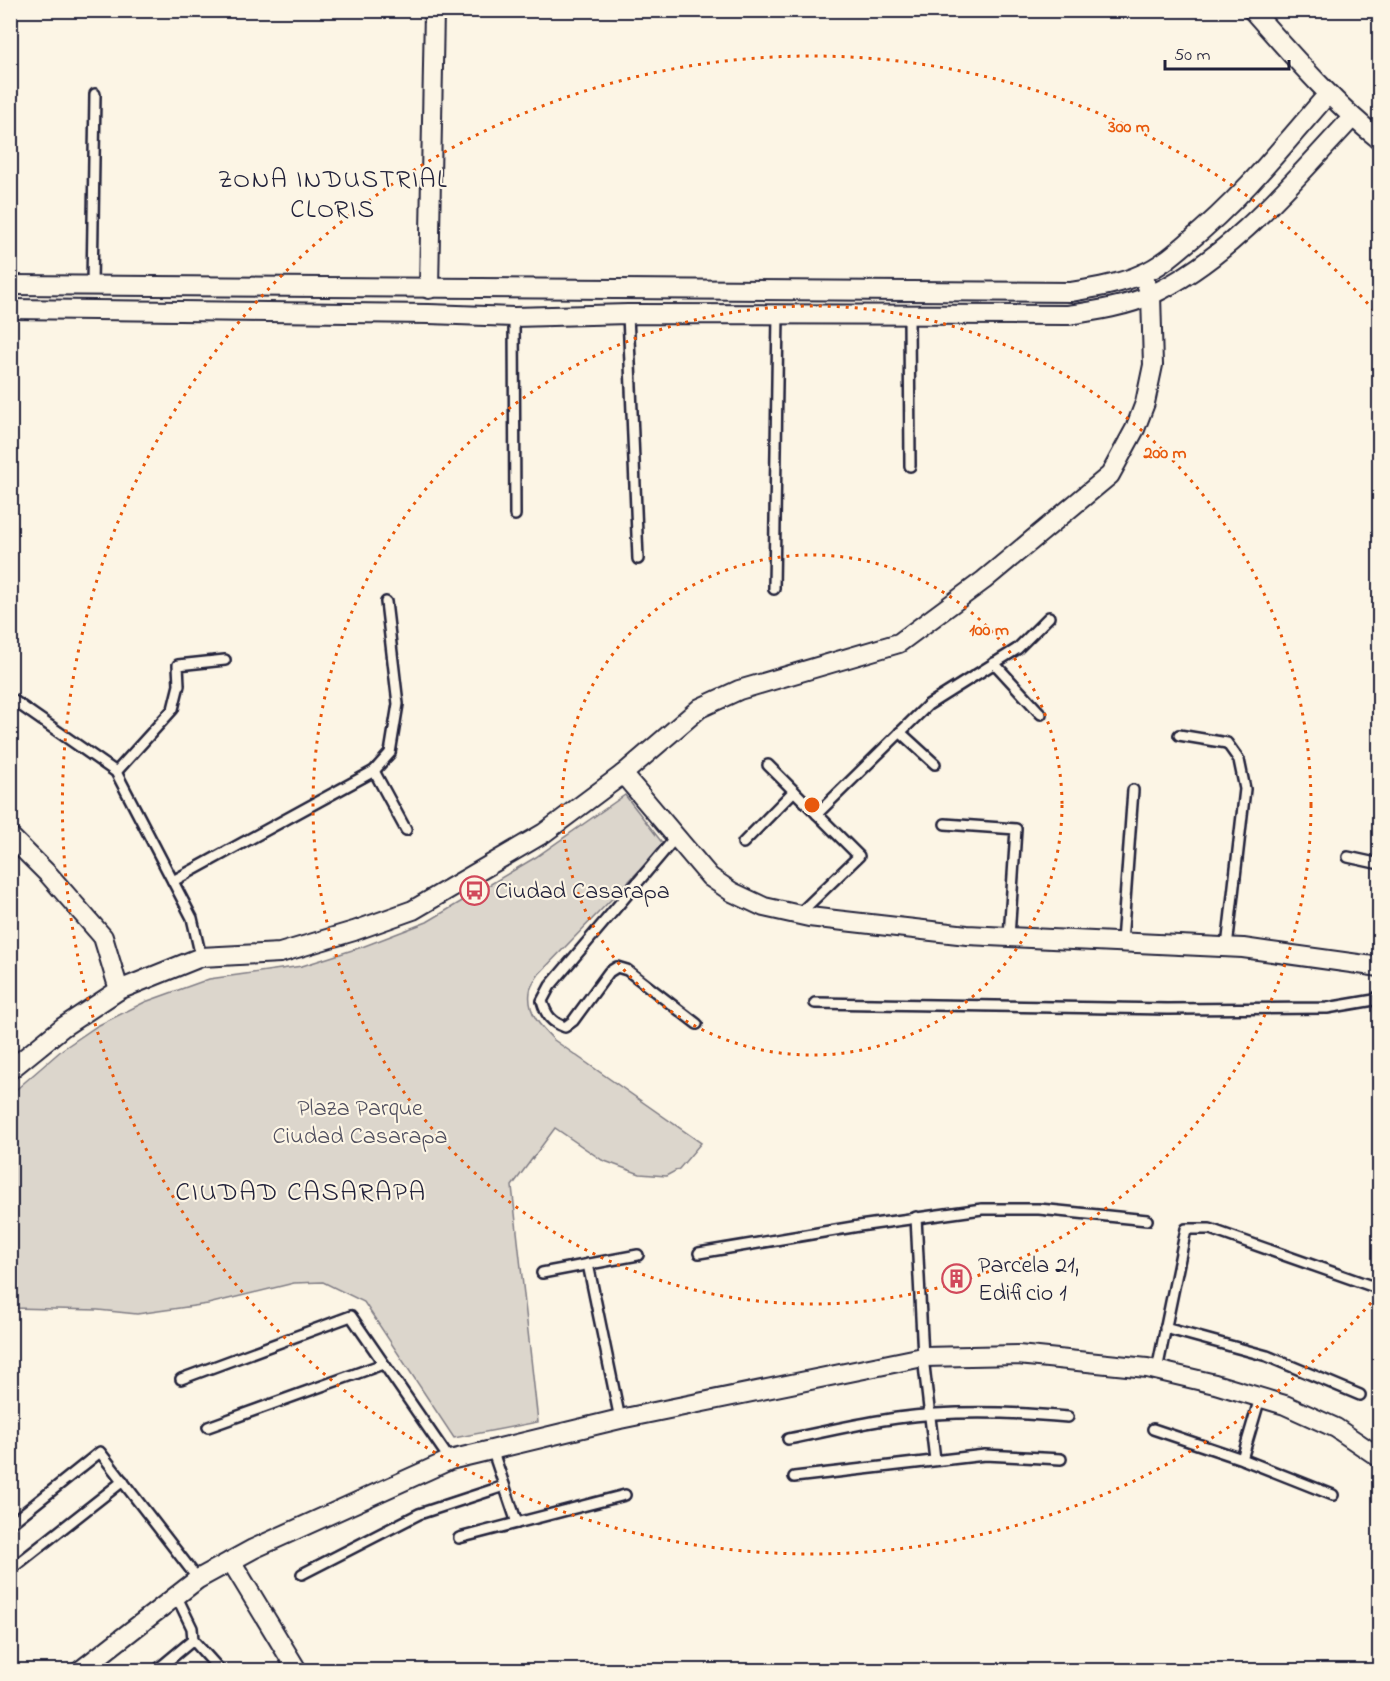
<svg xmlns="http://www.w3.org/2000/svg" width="1390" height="1681" viewBox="0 0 1390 1681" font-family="'Indie Flower',sans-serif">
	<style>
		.green { fill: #dcd6cc; stroke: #7f7c84; stroke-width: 1.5 }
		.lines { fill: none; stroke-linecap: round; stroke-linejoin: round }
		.service-casing { stroke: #22223b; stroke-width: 14 }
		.minor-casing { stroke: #22223b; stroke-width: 22 }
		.service { stroke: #fcf5e5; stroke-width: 9 }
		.minor { stroke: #fcf5e5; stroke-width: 18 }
		.ring { fill: none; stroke: #e8590c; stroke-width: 3; stroke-dasharray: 3 6 }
		.labels { text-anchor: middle; stroke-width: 4.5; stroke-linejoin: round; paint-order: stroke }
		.poi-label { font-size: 24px; fill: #22223b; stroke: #fcf5e5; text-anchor: start }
		.park-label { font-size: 24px; fill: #504f5f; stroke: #fcf5e5 }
		.neighbourhood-label { font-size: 26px; letter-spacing: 1.5px; fill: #22223b; stroke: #fcf5e5 }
		.quarter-label { font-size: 27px; letter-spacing: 1.5px; fill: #22223b; stroke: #fcf5e5 }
		.centre { fill: #e8590c; stroke: #fcf5e5; stroke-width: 3 }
		.ring-label { font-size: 18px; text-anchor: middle; font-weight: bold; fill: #e8590c; stroke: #fcf5e5; stroke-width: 4.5; stroke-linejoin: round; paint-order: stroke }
	</style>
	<rect width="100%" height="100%" fill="#fcf5e5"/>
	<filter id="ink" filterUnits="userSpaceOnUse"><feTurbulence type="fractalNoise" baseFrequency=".0167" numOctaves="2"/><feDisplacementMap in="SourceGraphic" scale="12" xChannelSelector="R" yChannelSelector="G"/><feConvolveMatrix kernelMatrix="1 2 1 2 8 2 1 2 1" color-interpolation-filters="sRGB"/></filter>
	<g filter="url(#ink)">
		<!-- green -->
		<path class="green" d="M625,795L664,845L539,974C536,979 530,986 530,992C527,1013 541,1027 554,1040L701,1143L679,1169L666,1176L640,1174L602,1160L555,1128L512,1186L538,1422L454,1438L364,1302L323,1282L294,1283L208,1304L137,1314L98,1310L11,1308V1094L63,1049L97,1026L145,1002L209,979L302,966L362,947L427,922L536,857Z"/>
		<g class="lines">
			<defs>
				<g id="service">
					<polyline points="92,286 95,94"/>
					<polyline points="628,314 638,559"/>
					<polyline points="909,315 910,466"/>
					<polyline points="514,317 515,515"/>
					<polyline points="774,589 778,314"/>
					<polyline points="994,663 1041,714"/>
					<polyline points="10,698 116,772 192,918 201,957"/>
					<polyline points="900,732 935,764"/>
					<polyline points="1179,735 1227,743 1239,760 1245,789 1227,947"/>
					<polyline points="768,765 859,856 798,915"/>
					<polyline points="374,771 406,830"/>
					<polyline points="116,772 173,709 179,685 178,665 225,660"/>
					<polyline points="817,814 928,705 1017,649 1049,617"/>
					<polyline points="945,824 1016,829 1009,937"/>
					<path d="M676,837L550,986L542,1001C546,1015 551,1022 565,1027L573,1021L609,972L617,967L627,970L697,1024"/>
					<polyline points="743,843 794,791"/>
					<polyline points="1348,857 1380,864"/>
					<polyline points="173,881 374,771 390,753 398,704 386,602"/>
					<polyline points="1122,942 1133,790"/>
					<polyline points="815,1003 1167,1009 1327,1008 1374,1000 1380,995"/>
					<polyline points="916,1217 923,1357 935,1460"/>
					<polyline points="699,1253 859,1226 982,1209 1039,1209 1147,1220"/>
					<polyline points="588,1264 620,1419"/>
					<polyline points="542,1273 638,1255"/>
					<polyline points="1165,1328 1267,1356 1360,1395"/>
					<polyline points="1157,1370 1186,1229 1210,1229 1380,1289"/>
					<polyline points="181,1379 351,1316 450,1460"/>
					<polyline points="208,1427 383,1364"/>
					<polyline points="1153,1429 1242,1459 1333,1495"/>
					<path d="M788,1439C824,1432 860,1423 897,1418C953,1410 1011,1412 1068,1417"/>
					<polyline points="492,1449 517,1523"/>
					<polyline points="1242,1459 1260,1398"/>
					<polyline points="794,1477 985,1455 1061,1459"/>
					<polyline points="10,1524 100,1452 198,1579"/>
					<polyline points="459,1538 625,1495"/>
					<polyline points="10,1570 123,1481"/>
					<polyline points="302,1574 419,1514 504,1486"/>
					<polyline points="177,1597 192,1628 193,1640 220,1670"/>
					<polyline points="157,1670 193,1640"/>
				</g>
				<g id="minor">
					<path d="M1252,10C1293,56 1332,102 1380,140"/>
					<path d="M10,285L1071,292C1095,288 1120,284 1142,274C1159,267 1173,255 1187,243C1240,200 1283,146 1328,94"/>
					<polyline points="429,289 434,10"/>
					<path d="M10,309L429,314L514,317L628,314L1068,315C1095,311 1128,306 1153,294C1231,257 1294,180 1352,118"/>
					<polyline points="623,774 710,877 732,892 764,907 809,917 967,935 1243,948 1380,967"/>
					<polyline points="10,836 49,875 103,937 119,990"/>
					<polyline points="10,1070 63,1027 119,990 201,957 280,953 354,931 413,910 544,833 623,774 700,708 739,690 899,643 984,580 1110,475 1135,429 1145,403 1153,365 1151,295 1142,274"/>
					<polyline points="231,1561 297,1670"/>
					<polyline points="81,1670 198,1579 253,1549 450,1460 620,1419 923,1357 1018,1355 1147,1368 1215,1384 1285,1405 1336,1428 1380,1458"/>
				</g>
			</defs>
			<!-- service casing -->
			<use href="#service" class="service-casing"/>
			<!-- minor casing -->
			<use href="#minor" class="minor-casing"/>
			<!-- service -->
			<use href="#service" class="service"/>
			<!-- minor -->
			<use href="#minor" class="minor"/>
		</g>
	</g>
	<!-- distance rings -->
	<g class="ring">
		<circle cx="812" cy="805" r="250"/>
		<circle cx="812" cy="805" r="499"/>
		<path d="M1377 1296A749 749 0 1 1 1377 314"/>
	</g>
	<!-- icons -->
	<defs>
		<symbol id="bus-ring" viewBox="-11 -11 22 22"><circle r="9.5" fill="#fcf5e5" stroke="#d1495b" stroke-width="1.5"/><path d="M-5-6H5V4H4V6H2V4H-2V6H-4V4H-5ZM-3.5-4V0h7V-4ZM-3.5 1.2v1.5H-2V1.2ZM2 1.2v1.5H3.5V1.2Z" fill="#d1495b"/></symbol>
		<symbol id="building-ring" viewBox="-11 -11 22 22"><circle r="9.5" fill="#fcf5e5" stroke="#d1495b" stroke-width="1.5"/><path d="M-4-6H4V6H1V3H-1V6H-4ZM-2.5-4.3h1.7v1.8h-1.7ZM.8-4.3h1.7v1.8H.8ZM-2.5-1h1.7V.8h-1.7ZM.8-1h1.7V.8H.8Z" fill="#d1495b"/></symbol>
	</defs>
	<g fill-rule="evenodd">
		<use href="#bus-ring" x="458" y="874" width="33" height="33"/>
		<use href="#building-ring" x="940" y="1262" width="33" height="33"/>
	</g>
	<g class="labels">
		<!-- poi labels -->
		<g class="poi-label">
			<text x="495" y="898">Ciudad Casarapa</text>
			<text x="978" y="1272">Parcela 21,<tspan x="978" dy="28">Edificio 1</tspan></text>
		</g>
		<!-- park labels -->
		<g class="park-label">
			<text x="360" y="1115">Plaza Parque<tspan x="360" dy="28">Ciudad Casarapa</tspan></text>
		</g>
		<!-- neighbourhood labels -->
		<g class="neighbourhood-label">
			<text x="333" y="187">ZONA INDUSTRIAL<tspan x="333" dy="30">CLORIS</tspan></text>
		</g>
		<!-- quarter labels -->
		<g class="quarter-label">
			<text x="301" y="1200">CIUDAD CASARAPA</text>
		</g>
	</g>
	<circle cx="812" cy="805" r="9" class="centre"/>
	<g class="ring-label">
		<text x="1129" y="132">300 m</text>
		<text x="1165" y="458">200 m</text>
		<text x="989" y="635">100 m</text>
	</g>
	<!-- margin -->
	<rect width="1390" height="1681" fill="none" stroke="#fcf5e5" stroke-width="36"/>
	<rect x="18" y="18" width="1354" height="1645" fill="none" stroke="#22223b" stroke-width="2" filter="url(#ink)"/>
	<!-- scale -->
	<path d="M1165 60v9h124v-9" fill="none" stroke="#22223b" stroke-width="3"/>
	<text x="1174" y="60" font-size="18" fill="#22223b" stroke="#fcf5e5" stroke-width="4.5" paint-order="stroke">50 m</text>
</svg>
